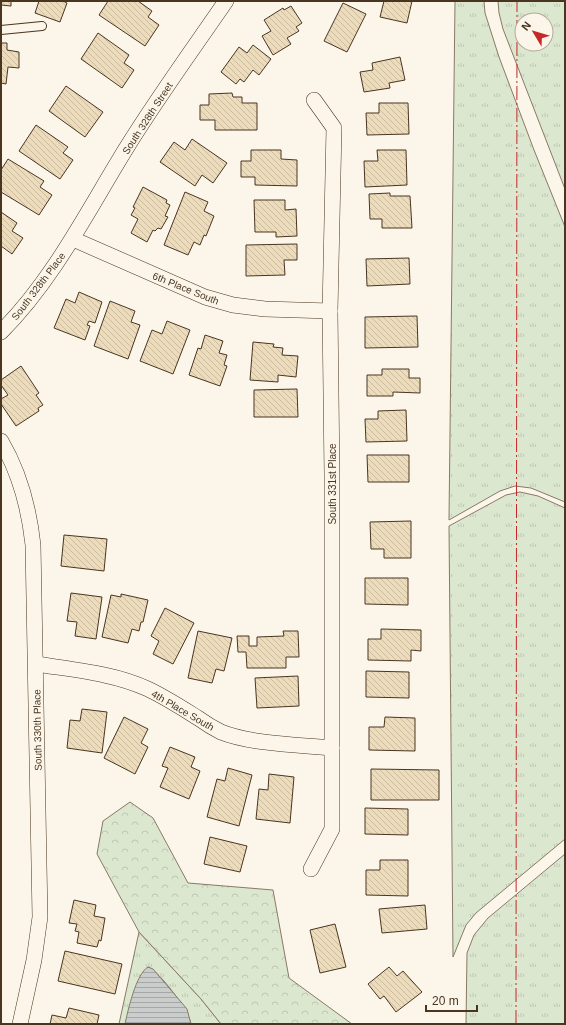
<svg xmlns="http://www.w3.org/2000/svg" width="566" height="1025" viewBox="0 0 566 1025" font-family="Helvetica,sans-serif">
	<style>
		.grass { fill: url(#grass-tufts); stroke: #887966; fill-rule: evenodd }
		.forest { fill: url(#forest-crowns); stroke: #887966 }
		.water { fill: url(#water-rules); stroke: #887966 }
		.building { fill: url(#building-back-hatch); stroke: #4a3520 }
		.lines { fill: none; stroke-linecap: round; stroke-linejoin: round }
		.lane-casing { stroke: #4a3520; stroke-width: 10 }
		.street-casing { stroke: #4a3520; stroke-width: 16 }
		.lane { stroke: #fbf6e9; stroke-width: 8 }
		.street { stroke: #fbf6e9; stroke-width: 15 }
		.power { stroke: #c62828; stroke-width: 1; stroke-dasharray: 14 3 2 3; stroke-linecap: butt }
		.labels { text-anchor: middle; stroke-width: 3; stroke-linejoin: round; paint-order: stroke }
		.street-label { font-size: 10px; fill: #4a3520; stroke: #fbf6e9 }
	</style>
	<defs>
		<pattern id="grass-tufts" width="24" height="20" patternUnits="userSpaceOnUse"><rect width="24" height="20" fill="#dce7d0"/><path d="M3 7l-1-3M5 7V3M7 7l1-3M15 17l-1-3M17 17v-4M19 17l1-3" fill="none" stroke="#bec7b2"/></pattern>
		<pattern id="forest-crowns" width="20" height="18" patternUnits="userSpaceOnUse"><rect width="20" height="18" fill="#dce7d0"/><path d="M2 6a3 3 0 1 1 6 0M12 15a3 3 0 1 1 6 0" fill="none" stroke="#bec7b2"/></pattern>
		<pattern id="water-rules" width="6" height="5" patternUnits="userSpaceOnUse"><rect width="6" height="5" fill="#c9cecd"/><path d="M0 2.5h6" fill="none" stroke="#a5a8a6"/></pattern>
		<pattern id="building-back-hatch" width="6" height="6" patternUnits="userSpaceOnUse"><rect width="6" height="6" fill="#ecdcbc"/><path d="M-1 5l2 2M0 0l6 6M5-1l2 2" fill="none" stroke="#ccbda1"/></pattern>
	</defs>
	<rect width="100%" height="100%" fill="#fbf6e9"/>
	<!-- grass -->
	<g class="grass">
		<polygon points="455,1 484,1 485,13 499,57 534,150 565,227 565,502 531,488 515,486 500,491 449,520"/>
		<path d="M498,1H565V189L503,29L499,13ZM522,20H546V44H522Z"/>
		<polygon points="520,492 538,496 565,508 565,839 476,913 466,925 453,957 449,526 506,495"/>
		<polygon points="565,854 565,1024 466,1024 467,953 474,935 488,918"/>
		<path d="M139,932L201,999L221,1024H191C189,1011 160,972 148,967L125,1024H119Z"/>
	</g>
	<!-- forest -->
	<polygon class="forest" points="130,802 153,818 188,883 273,890 289,978 352,1024 221,1024 201,999 139,932 97,854 103,821"/>
	<!-- water -->
	<path class="water" d="M148,967L153,969L187,1009L191,1024H125C128,1010 136,974 148,967Z"/>
	<!-- building -->
	<g class="building">
		<polygon points="1,1 11,1 11,6 1,5"/>
		<polygon points="39,1 63,1 67,3 60,22 35,13"/>
		<polygon points="108,1 138,1 152,11 148,17 159,25 145,46 99,15"/>
		<polygon points="384,1 412,1 407,23 380,17"/>
		<polygon points="343,3 366,14 347,52 324,41"/>
		<polygon points="291,6 302,23 296,27 299,31 287,38 291,44 273,55 262,36 271,31 264,20 283,8 284,10"/>
		<polygon points="98,33 129,55 124,63 134,70 122,88 81,59"/>
		<polygon points="1,43 7,43 7,50 19,52 19,68 8,67 6,84 1,83"/>
		<polygon points="253,45 271,59 259,75 253,70 244,82 240,79 236,84 221,72 239,47 247,53"/>
		<polygon points="400,57 405,80 389,83 390,88 364,92 360,72 373,70 372,63"/>
		<polygon points="66,86 103,112 85,137 49,111"/>
		<polygon points="232,93 233,97 242,97 242,103 257,103 257,130 215,130 215,120 200,120 200,105 209,105 209,94"/>
		<polygon points="379,103 408,103 409,134 367,135 366,113 379,113"/>
		<polygon points="36,125 68,147 63,153 73,160 60,179 19,151"/>
		<polygon points="192,139 227,163 213,183 202,175 195,186 160,162 174,142 185,150"/>
		<polygon points="251,150 281,150 281,159 297,160 297,186 255,185 255,177 241,177 241,161 251,161"/>
		<polygon points="377,150 406,150 407,185 365,187 364,161 378,161"/>
		<polygon points="8,159 44,181 40,187 52,195 39,215 1,192 1,170"/>
		<polygon points="143,187 167,200 166,203 170,205 165,216 168,217 161,229 158,228 155,231 153,230 147,242 131,233 138,219 131,215 135,208 133,207"/>
		<polygon points="185,192 208,202 204,211 214,216 206,236 204,235 200,245 194,242 188,255 164,245"/>
		<polygon points="390,193 390,196 410,196 412,228 382,228 382,219 370,219 369,194"/>
		<polygon points="254,200 285,200 285,210 296,209 297,236 276,237 276,232 255,232"/>
		<polygon points="1,212 17,223 12,231 23,238 12,254 1,246"/>
		<polygon points="297,244 297,260 284,260 285,275 246,276 246,245"/>
		<polygon points="409,258 410,284 367,286 366,259"/>
		<polygon points="79,292 102,302 95,323 89,321 87,325 90,326 85,340 54,328 66,299 75,303"/>
		<polygon points="110,301 135,311 131,322 140,325 128,359 94,346"/>
		<polygon points="417,316 418,347 365,348 365,317"/>
		<polygon points="167,321 190,330 173,374 140,361 152,330 162,334"/>
		<polygon points="205,335 223,341 219,353 227,355 224,365 227,366 220,386 189,375 198,348 201,349"/>
		<polygon points="253,342 274,344 273,347 283,348 282,355 298,356 296,377 278,375 278,382 250,380"/>
		<polygon points="21,366 39,393 36,395 43,405 38,408 39,411 16,426 1,404 1,399 8,395 1,385 1,380"/>
		<polygon points="382,369 409,369 409,378 420,378 420,393 393,392 393,396 367,396 367,375 382,375"/>
		<polygon points="297,389 298,417 254,417 254,390"/>
		<polygon points="406,410 407,441 366,442 365,419 378,419 378,411"/>
		<polygon points="367,455 409,455 409,482 368,482"/>
		<polygon points="411,521 411,558 384,558 384,549 371,549 370,522"/>
		<polygon points="64,535 107,539 104,571 61,566"/>
		<polygon points="365,578 408,578 408,605 365,604"/>
		<polygon points="71,593 102,597 96,639 75,636 77,622 67,621"/>
		<polygon points="121,594 148,600 143,622 141,622 139,631 132,629 128,643 102,637 111,595 121,597"/>
		<polygon points="165,608 194,623 173,664 153,654 159,641 151,636"/>
		<polygon points="381,629 421,630 421,651 411,650 411,661 368,660 368,639 381,639"/>
		<polygon points="198,631 232,638 224,671 216,669 212,683 188,678"/>
		<polygon points="283,631 298,631 299,657 286,657 286,668 247,668 246,652 238,652 237,636 249,636 249,646 257,646 257,637 284,636"/>
		<polygon points="366,671 409,672 409,698 366,697"/>
		<polygon points="298,676 299,706 257,708 255,678"/>
		<polygon points="82,709 107,712 102,753 67,748 70,720 80,721"/>
		<polygon points="124,717 148,729 141,743 148,747 135,774 104,758"/>
		<polygon points="385,717 415,718 415,751 369,750 369,727 384,727"/>
		<polygon points="170,747 195,757 191,767 200,771 189,799 160,787 168,768 162,766"/>
		<polygon points="228,768 252,775 239,826 207,817 217,779 225,781"/>
		<polygon points="371,769 439,770 439,800 371,800"/>
		<polygon points="269,774 294,777 290,823 256,819 259,789 268,790"/>
		<polygon points="365,808 408,809 408,835 365,834"/>
		<polygon points="210,837 247,846 240,872 204,864"/>
		<polygon points="380,860 408,860 408,896 366,895 366,870 380,870"/>
		<polygon points="74,900 96,905 94,916 105,918 101,941 99,940 97,947 77,943 79,932 75,931 77,924 69,923"/>
		<polygon points="425,905 427,929 382,933 379,909"/>
		<polygon points="335,924 346,967 320,973 310,930"/>
		<polygon points="65,951 122,964 115,994 58,981"/>
		<polygon points="389,967 397,976 403,971 422,992 396,1012 384,996 380,999 368,984"/>
		<polygon points="69,1008 99,1015 97,1024 50,1024 52,1015 66,1018"/>
	</g>
	<g class="lines">
		<defs>
			<polyline id="lane" points="1,30 42,26"/>
			<g id="street">
				<polyline points="73,239 205,297 233,305 265,309 330,311"/>
				<path d="M1,332C54,279 88,210 127,147C158,97 193,49 226,1"/>
				<path d="M1,441C20,473 29,508 33,545L40,917L34,960L20,1024"/>
				<path d="M36,664C74,670 113,673 148,689C165,697 182,708 198,718C205,723 213,728 221,732C251,744 300,745 332,748"/>
				<polyline points="311,869 332,829 332,476 330,311 334,128 314,100"/>
			</g>
		</defs>
		<!-- lane casing -->
		<use href="#lane" class="lane-casing"/>
		<!-- street casing -->
		<use href="#street" class="street-casing"/>
		<!-- lane -->
		<use href="#lane" class="lane"/>
		<!-- street -->
		<use href="#street" class="street"/>
		<!-- power -->
		<polyline class="power" points="516,1024 517,1"/>
	</g>
	<g class="labels">
		<!-- street labels -->
		<g class="street-label">
			<text transform="translate(147 118) rotate(-57)" y="4">South 328th Street</text>
			<text transform="translate(38 286) rotate(-53)" y="4">South 328th Place</text>
			<text transform="translate(186 288) rotate(22)" y="4">6th Place South</text>
			<text transform="translate(332 484) rotate(-90)" y="4">South 331st Place</text>
			<text transform="translate(183 710) rotate(30)" y="4">4th Place South</text>
			<text transform="translate(37 730) rotate(-91)" y="4">South 330th Place</text>
		</g>
	</g>
	<!-- border -->
	<rect width="566" height="1025" fill="none" stroke="#4a3520" stroke-width="4"/>
	<!-- north arrow -->
	<g transform="translate(534 32) rotate(308)"><circle r="19" fill="#fbf6e9" stroke="#b4a999"/>
	<path d="M0-3L7 15L0 10L-7 15Z" fill="#c62828"/>
	<text y="-6" font-size="11" font-weight="bold" text-anchor="middle" fill="#4a3520">N</text>
	</g>
	<!-- scale -->
	<path d="M426 1005v6h51v-6" fill="none" stroke="#4a3520" stroke-width="2"/>
	<text x="432" y="1005" font-size="12" fill="#4a3520" stroke="#fbf6e9" stroke-width="3" paint-order="stroke">20 m</text>
</svg>
